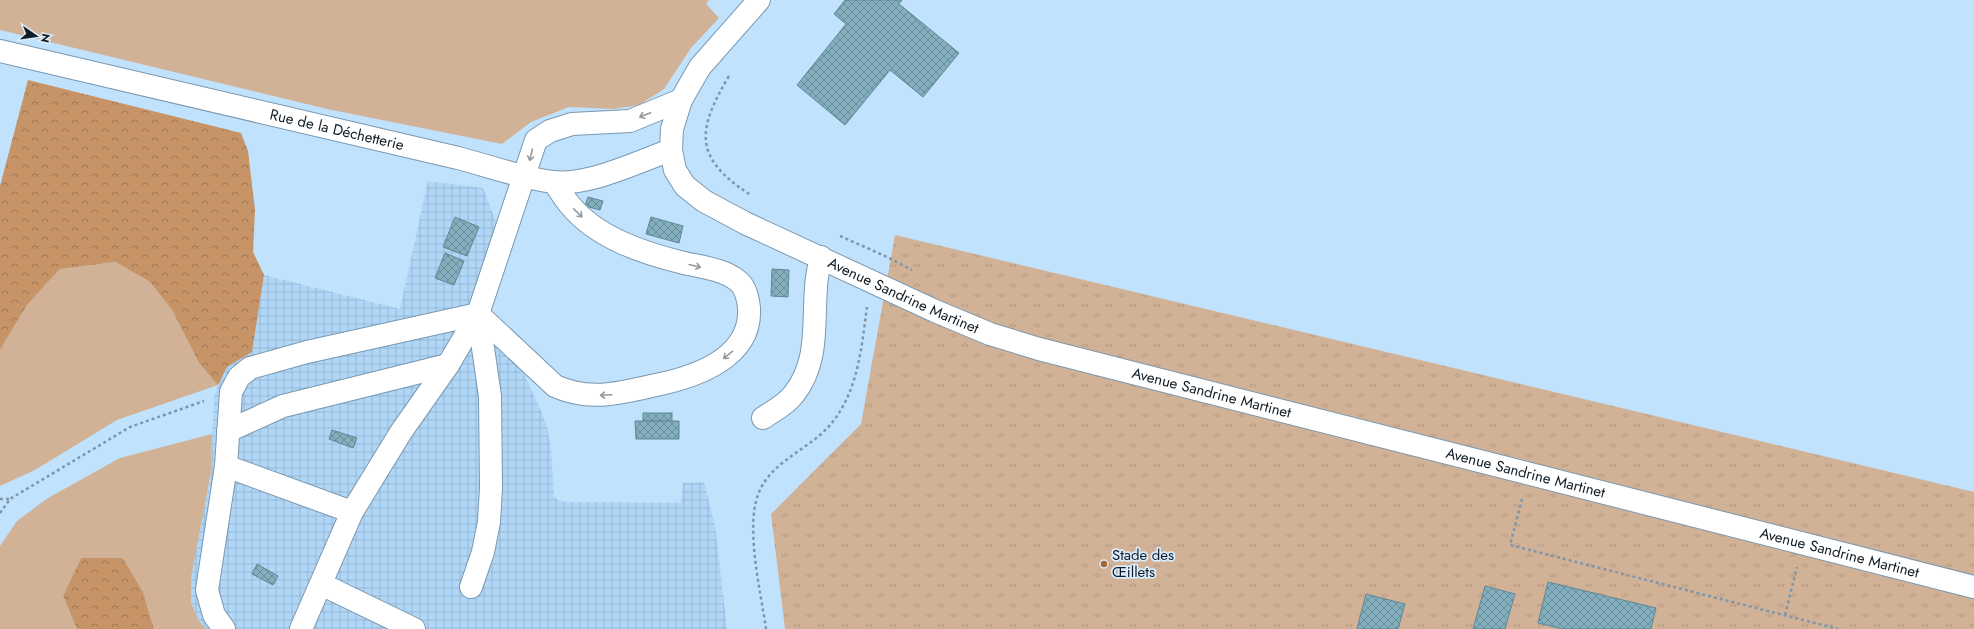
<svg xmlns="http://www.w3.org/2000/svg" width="1974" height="629" viewBox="0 0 1974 629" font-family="Jost,sans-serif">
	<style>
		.industrial { fill: url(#industrial-grid) }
		.green { fill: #d2b296 }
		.forest { fill: url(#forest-crowns) }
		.park { fill: url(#park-tufts) }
		.building { fill: url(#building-cross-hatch); stroke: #5e8796 }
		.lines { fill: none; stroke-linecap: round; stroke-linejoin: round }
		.minor-casing { stroke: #7998b1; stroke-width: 24 }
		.path { stroke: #7d96ab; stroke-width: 2.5; stroke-dasharray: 3 3; stroke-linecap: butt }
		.minor { stroke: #fff; stroke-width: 22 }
		.oneway { stroke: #93999d }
		.poi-dot { fill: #a4682a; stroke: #daedfe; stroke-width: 1.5 }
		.labels { text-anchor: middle; stroke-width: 3.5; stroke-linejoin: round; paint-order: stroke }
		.street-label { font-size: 15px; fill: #101c25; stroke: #daedfe }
		.poi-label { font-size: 15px; fill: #101c25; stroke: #daedfe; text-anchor: start }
	</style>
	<defs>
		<pattern id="industrial-grid" width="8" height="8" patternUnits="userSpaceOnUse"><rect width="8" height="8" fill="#b0d7f7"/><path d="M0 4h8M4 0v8" fill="none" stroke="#96b8d4"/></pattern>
		<pattern id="forest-crowns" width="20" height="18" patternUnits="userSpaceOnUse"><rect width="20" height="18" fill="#c69467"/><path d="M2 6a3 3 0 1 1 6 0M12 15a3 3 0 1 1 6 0" fill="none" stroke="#9f7855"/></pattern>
		<pattern id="park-tufts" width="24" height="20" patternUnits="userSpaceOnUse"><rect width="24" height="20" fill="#d2b296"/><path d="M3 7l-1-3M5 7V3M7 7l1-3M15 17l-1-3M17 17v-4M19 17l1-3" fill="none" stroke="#b39881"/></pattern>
		<pattern id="building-cross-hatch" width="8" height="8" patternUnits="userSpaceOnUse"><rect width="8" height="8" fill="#83aebe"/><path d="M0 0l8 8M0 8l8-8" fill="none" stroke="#6a8d9a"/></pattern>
	</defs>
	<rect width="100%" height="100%" fill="#c1e2fd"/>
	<!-- industrial -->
	<polygon class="industrial" points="428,181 483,188 496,222 508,226 478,314 524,374 540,409 547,427 551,449 554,495 557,500 566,502 681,503 683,483 704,482 715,525 727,629 206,629 198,620 191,602 191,578 211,472 214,398 218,385 227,367 252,352 264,275 400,309"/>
	<!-- green -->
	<g class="green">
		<polygon points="0,0 709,0 706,4 719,18 691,48 664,89 639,105 614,109 569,107 531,122 502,144 327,109 0,30"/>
		<polygon points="117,262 150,282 172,310 199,363 218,385 117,420 35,470 0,486 0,350 27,305 60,269"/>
		<polygon points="212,434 211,472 191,578 191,602 198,620 206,629 154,629 143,592 123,558 81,558 63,596 77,629 0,629 0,546 17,521 48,498 120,458"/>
	</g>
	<!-- forest -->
	<g class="forest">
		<polygon points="28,80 241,133 248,151 255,210 253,252 264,275 252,352 227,367 218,385 199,363 172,310 150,282 116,262 60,269 27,305 0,350 0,186"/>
		<polygon points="81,558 123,558 143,592 154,629 77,629 63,596"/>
	</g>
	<!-- park -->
	<polygon class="park" points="895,235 1974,492 1974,629 785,629 771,514 861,424"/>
	<!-- building -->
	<g class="building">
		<polygon points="845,0 902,0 899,4 959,53 923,97 890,70 845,125 797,85 846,24 834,14"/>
		<polygon points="588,197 603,201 600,210 585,206"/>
		<polygon points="455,217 479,227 467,256 443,247"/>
		<polygon points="651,217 683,226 679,243 646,234"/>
		<polygon points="445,253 464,261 454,285 435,278"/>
		<polygon points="772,269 789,270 788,297 771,296"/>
		<rect x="643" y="413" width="29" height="8"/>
		<polygon points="635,421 679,421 679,439 636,439"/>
		<polygon points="332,430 357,438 353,448 329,439"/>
		<polygon points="257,564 278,576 273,585 252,574"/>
		<polygon points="1548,582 1656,608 1651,629 1562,629 1538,623"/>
		<polygon points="1485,586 1515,594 1505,629 1473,629"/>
		<polygon points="1366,594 1405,604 1398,629 1357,629"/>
	</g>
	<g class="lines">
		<defs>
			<g id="minor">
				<path id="s1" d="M759,0L700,67L681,100L672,129L671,150L675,170L685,186L704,201L745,223L935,311L990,334L1039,349L1974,587"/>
				<path id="s2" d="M0,51L458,158C489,166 521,178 553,182C589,186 637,162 671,150"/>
				<path d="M478,314L555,386C590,402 620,393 656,385C695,377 752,358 749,308C748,298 746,287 738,281C723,269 702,267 684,263C643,253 597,238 570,205C564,198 559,190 554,182"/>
				<path d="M763,418C773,411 786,405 794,394C819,362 813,325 816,288C816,278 819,267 821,257"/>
				<polyline points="228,431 283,406 448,365"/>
				<polyline points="226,466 352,512"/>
				<polyline points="321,584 414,629"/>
				<polyline points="224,629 214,615 207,590 226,466 231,392 239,377 250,368 307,352 478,314 490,396 491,488 489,522 483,552 471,587"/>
				<polyline points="301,629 352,512 401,432 448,365 478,314 536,140 550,131 572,124 630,121 681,100"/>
			</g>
		</defs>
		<!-- minor casing -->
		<use href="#minor" class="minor-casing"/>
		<!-- path -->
		<g class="path">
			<path d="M729,76C697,130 693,157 749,194"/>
			<polyline points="840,236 885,256 912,270"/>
			<polyline points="0,499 10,499"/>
			<polyline points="1522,499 1510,545 1838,629"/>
			<polyline points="0,513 10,499 130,427 204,401"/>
			<polyline points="1785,615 1797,567"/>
			<path d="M766,629C761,592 743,521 761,488C773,464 800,452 820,435C857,403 861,352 867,307"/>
		</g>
		<!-- minor -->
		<use href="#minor" class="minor"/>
	</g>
	<!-- one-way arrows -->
	<defs><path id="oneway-shaft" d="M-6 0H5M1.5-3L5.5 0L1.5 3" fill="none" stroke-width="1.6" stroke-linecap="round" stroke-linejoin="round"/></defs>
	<g class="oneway">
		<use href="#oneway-shaft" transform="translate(645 115) rotate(159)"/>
		<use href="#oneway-shaft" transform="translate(531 155) rotate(104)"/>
		<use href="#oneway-shaft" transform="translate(578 213) rotate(44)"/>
		<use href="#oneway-shaft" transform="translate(695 266) rotate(14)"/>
		<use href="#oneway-shaft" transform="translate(728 355) rotate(141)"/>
		<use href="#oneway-shaft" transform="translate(606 395) rotate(177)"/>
	</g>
	<!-- markers -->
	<circle class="poi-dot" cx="1104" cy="564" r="4"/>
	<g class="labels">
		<!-- street labels -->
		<g class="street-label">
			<text dy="5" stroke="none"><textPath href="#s2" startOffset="346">Rue de la Déchetterie</textPath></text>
			<text dy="5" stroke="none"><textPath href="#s1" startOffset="463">Avenue Sandrine Martinet</textPath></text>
			<text dy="5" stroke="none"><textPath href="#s1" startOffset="787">Avenue Sandrine Martinet</textPath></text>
			<text dy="5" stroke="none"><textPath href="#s1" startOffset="1111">Avenue Sandrine Martinet</textPath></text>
			<text dy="5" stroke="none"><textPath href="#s1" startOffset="1435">Avenue Sandrine Martinet</textPath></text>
		</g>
		<!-- poi labels -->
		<g class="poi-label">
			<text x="1112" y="560">Stade des<tspan x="1112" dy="17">Œillets</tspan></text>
		</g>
	</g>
	<!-- north arrow -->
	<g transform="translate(36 36) rotate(103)" stroke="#daedfe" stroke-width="3" paint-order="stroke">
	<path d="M0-3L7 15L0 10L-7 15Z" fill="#101c25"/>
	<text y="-6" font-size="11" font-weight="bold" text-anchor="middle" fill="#101c25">N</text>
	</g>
</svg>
